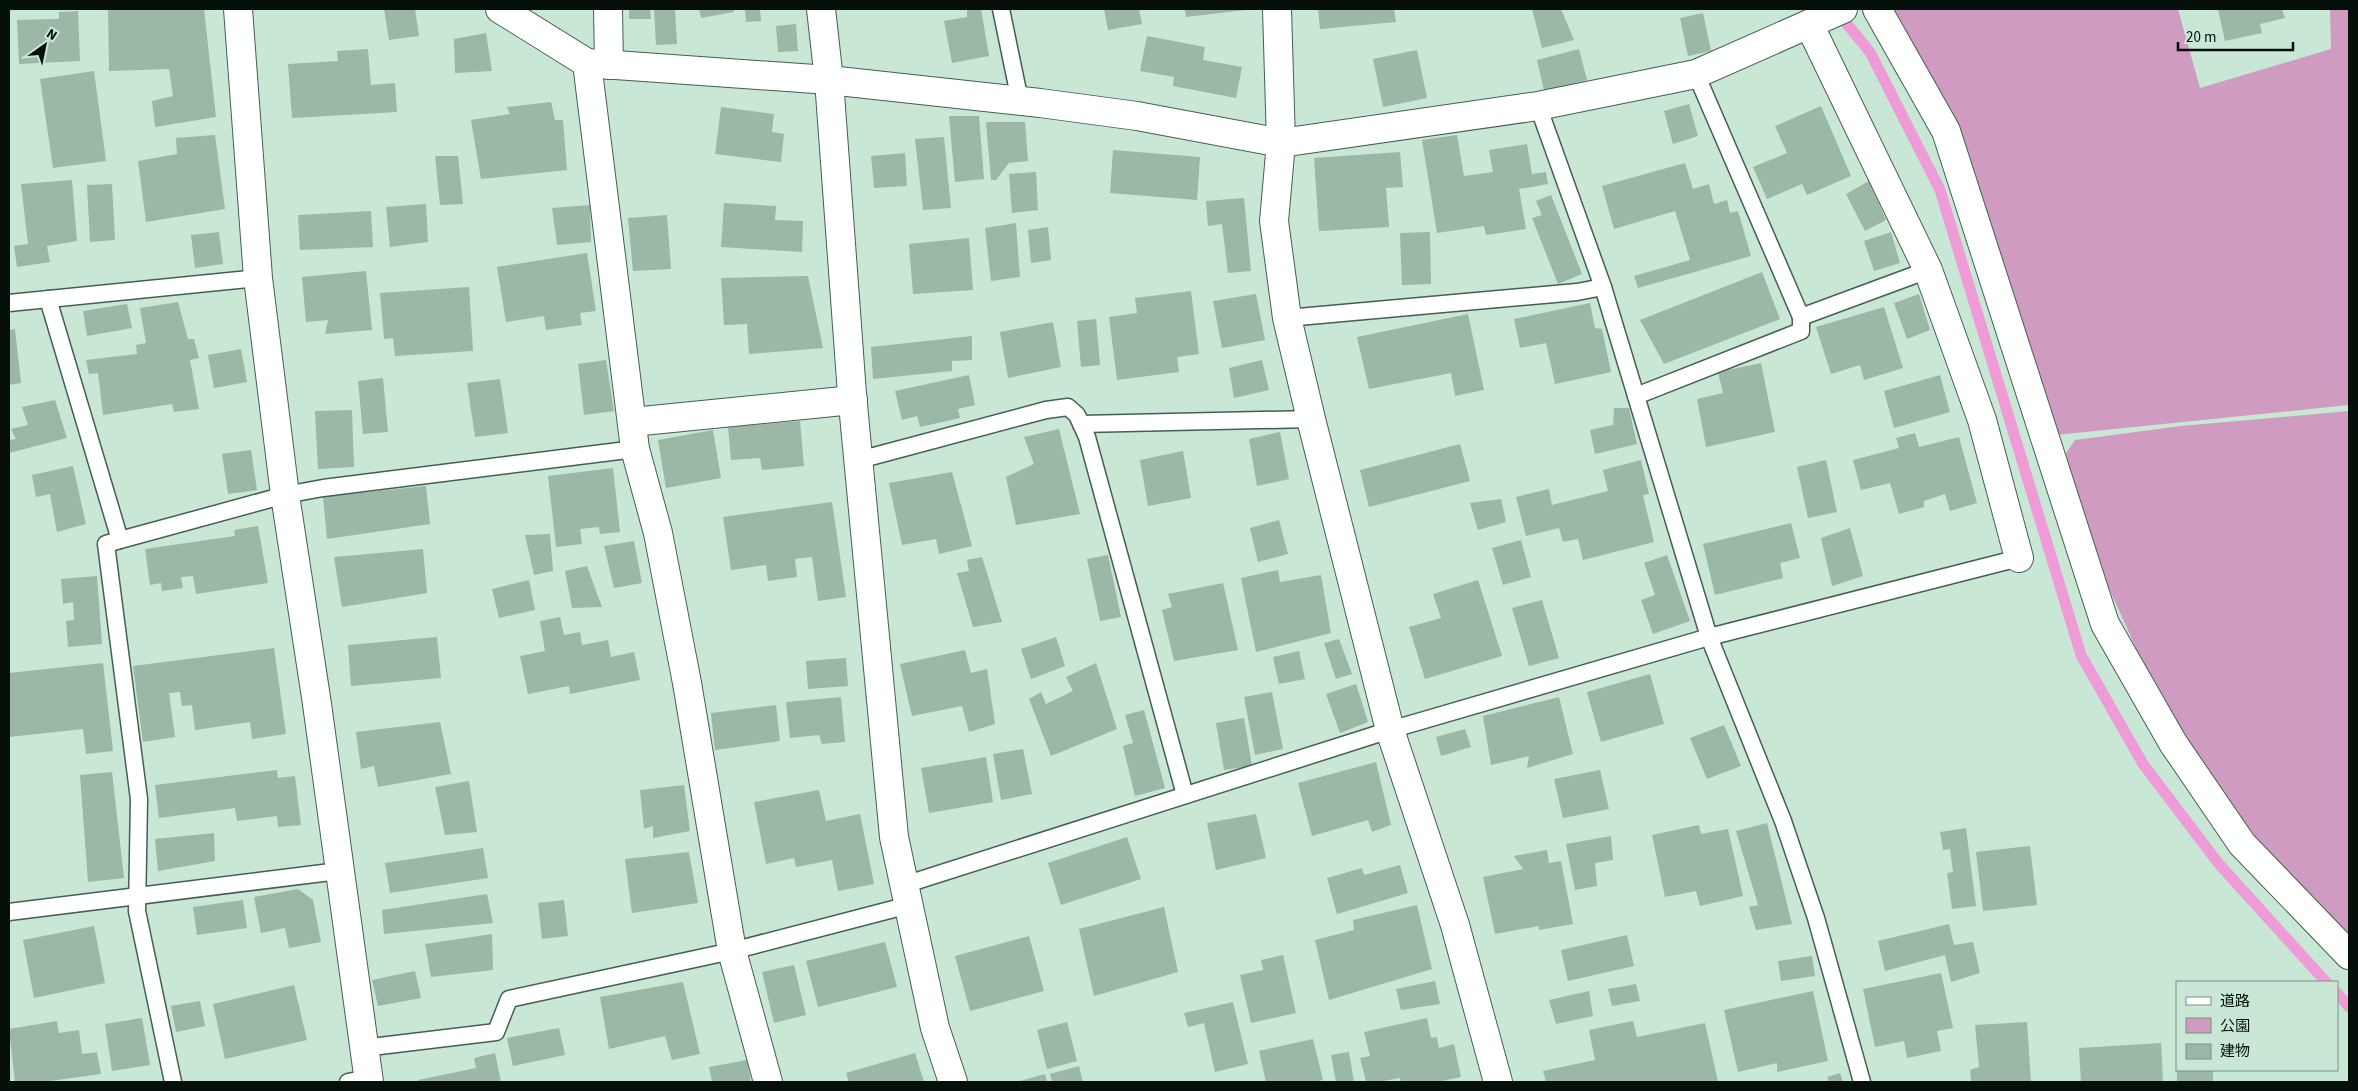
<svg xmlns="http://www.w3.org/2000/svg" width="2358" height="1091" viewBox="0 0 2358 1091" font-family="'Source Sans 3','Noto Sans JP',sans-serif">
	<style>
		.green { fill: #d09bc1 }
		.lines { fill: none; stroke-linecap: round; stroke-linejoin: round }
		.stream { stroke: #ee9bd8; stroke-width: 11 }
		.building { fill: #9bb7a6 }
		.service-casing { stroke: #455f50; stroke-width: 19 }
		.minor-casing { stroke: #455f50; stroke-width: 30 }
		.tertiary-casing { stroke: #455f50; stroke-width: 30 }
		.service { stroke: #fff; stroke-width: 16 }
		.minor { stroke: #fff; stroke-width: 28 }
		.tertiary { stroke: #fff; stroke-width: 28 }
	</style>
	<rect width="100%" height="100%" fill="#c9e7d5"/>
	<!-- green -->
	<g class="green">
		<polygon points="1892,9 2178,9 2200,88 2331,49 2330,9 2349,9 2349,405 2056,435"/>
		<polygon points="2349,411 2349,952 2192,771 2092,551 2066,453 2075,440 2181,426"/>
	</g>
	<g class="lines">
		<!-- stream -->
		<g class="stream">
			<polyline points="1837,12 1870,52 1940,190 2081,655 2143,764 2219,864 2326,982"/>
			<polyline points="2337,993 2349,1007"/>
		</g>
	</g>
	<!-- building -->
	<g class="building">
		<polygon points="108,9 204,9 216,117 155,127 152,101 173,96 169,69 109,71"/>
		<polygon points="384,9 415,9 419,36 389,40"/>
		<polygon points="629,9 650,9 651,19 629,19"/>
		<polygon points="654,9 675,9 677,44 656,45"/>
		<polygon points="699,9 734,9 734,12 701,18"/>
		<polygon points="745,9 760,9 761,21 746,22"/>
		<polygon points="967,9 981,9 989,56 952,63 944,21 967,17"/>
		<polygon points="1104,9 1139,9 1142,24 1108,30"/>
		<polygon points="1185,9 1246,9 1246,10 1186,17"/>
		<polygon points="1318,9 1394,9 1396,22 1320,29"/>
		<polygon points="1532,9 1561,9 1574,40 1542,48"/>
		<polygon points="2218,9 2282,9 2285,18 2260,24 2262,33 2225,41"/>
		<polygon points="78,11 80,61 19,64 17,20 59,19 59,12"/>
		<polygon points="1703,13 1711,51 1688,56 1680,18"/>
		<polygon points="796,24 798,51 778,52 776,26"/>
		<polygon points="486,33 492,71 455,73 454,39"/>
		<polygon points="1147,36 1205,47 1203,60 1242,67 1236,98 1173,86 1174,77 1140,71"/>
		<polygon points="368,49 371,85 395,83 397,112 292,118 288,64 338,61 337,51"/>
		<polygon points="1579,49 1587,80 1544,91 1537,60"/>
		<polygon points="1417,50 1427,98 1383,107 1373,59"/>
		<polygon points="94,71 106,161 53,168 40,79"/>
		<polygon points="551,102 555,120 563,120 567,170 481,179 471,120 510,114 507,107"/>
		<polygon points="1689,104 1698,136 1673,144 1664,111"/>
		<polygon points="1821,106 1851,176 1807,195 1802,184 1767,199 1753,167 1787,153 1775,126"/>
		<polygon points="721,107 774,114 772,132 784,134 781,162 715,154"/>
		<polygon points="949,116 979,116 984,179 955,182"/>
		<polygon points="986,122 1025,122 1028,161 1009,163 996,180 991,180"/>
		<polygon points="215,135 225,209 146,222 138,161 177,154 176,138"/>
		<polygon points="1457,135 1464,176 1493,172 1489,150 1527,144 1532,174 1546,172 1548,184 1519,189 1526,229 1486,235 1484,226 1437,233 1422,140"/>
		<polygon points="944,137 951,208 923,210 915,139"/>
		<polygon points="1113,150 1200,157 1197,200 1110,193"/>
		<polygon points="1400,152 1403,187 1386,188 1389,227 1319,231 1314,158"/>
		<polygon points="905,153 907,186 874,188 871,156"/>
		<polygon points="435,156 458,156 463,204 440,205"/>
		<polygon points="1685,163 1693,189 1709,184 1714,204 1727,200 1730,213 1738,211 1751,256 1638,288 1634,276 1690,260 1675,211 1614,229 1602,186"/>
		<polygon points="1036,172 1038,210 1012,213 1009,174"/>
		<polygon points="72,180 77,241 47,246 50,262 17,267 14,246 28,244 21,184"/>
		<polygon points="1869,181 1886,220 1865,231 1846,194"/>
		<polygon points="112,184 115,240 90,242 87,185"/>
		<polygon points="1551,195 1582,274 1558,284 1532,218 1542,215 1536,201"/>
		<polygon points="1244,198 1251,271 1228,273 1222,224 1208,226 1206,201"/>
		<polygon points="724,203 776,206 775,220 803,221 802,252 721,247"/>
		<polygon points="426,204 428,242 390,247 386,207"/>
		<polygon points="590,205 591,242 557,245 552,208"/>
		<polygon points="371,211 373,247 300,250 298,215"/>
		<polygon points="667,215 671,269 633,271 628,218"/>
		<polygon points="1016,223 1020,277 991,281 985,228"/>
		<polygon points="1048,227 1051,260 1031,263 1028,230"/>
		<polygon points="219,232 223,264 195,268 191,235"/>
		<polygon points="1430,232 1431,284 1402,285 1400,233"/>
		<polygon points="1891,232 1900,263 1874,271 1864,241"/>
		<polygon points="969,238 973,290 913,294 909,244"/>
		<polygon points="587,253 596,311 580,313 582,325 546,330 544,316 506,322 497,267"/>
		<polygon points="366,271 372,330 325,334 328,320 306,322 302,277"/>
		<polygon points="1762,272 1780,319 1664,364 1640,320"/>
		<polygon points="808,276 823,348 749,354 747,324 724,325 721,278"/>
		<polygon points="469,287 473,351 395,356 393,338 384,339 380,293"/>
		<polygon points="1191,291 1199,354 1177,357 1179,372 1117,380 1109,317 1137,313 1135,298"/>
		<polygon points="1256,294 1265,340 1222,348 1213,301"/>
		<polygon points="1919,294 1930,330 1907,339 1894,303"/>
		<polygon points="178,302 188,339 194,339 199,358 190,360 199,409 174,412 172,404 103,415 98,373 89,374 86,360 137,354 136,345 146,343 140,308"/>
		<polygon points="1590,303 1595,328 1602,329 1611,372 1555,384 1546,343 1520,348 1514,319"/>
		<polygon points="127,304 132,328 87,336 83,311"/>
		<polygon points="1884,307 1903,368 1864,380 1860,365 1831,374 1816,327"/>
		<polygon points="1468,314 1484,390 1455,396 1451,373 1369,389 1357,337"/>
		<polygon points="1096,319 1100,365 1081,367 1077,321"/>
		<polygon points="1053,322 1061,367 1008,378 1000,332"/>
		<polygon points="15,329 21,383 9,385 9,330"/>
		<polygon points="972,336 972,360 952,361 952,371 873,379 871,347"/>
		<polygon points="241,349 247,382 214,388 208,355"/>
		<polygon points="606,360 614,411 584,415 578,364"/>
		<polygon points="1262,360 1269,390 1234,398 1229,368"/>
		<polygon points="1761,363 1775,432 1706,447 1697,399 1723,393 1718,372"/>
		<polygon points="969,375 975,405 958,409 960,418 920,427 917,416 902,420 895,391"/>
		<polygon points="1940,375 1950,412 1894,428 1884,391"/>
		<polygon points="383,378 388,432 363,434 358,381"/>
		<polygon points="500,379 508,433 475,437 467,383"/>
		<polygon points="55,400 67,438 9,453 9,440 16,439 11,429 28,425 22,407"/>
		<polygon points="1614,408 1629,408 1637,444 1595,454 1590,430 1613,425"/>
		<polygon points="352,410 354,467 318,469 315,411"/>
		<polygon points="800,421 804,466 762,470 760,458 731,460 728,427"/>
		<polygon points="1059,429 1080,514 1016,525 1006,477 1034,464 1024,437"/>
		<polygon points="713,430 721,478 666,488 658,440"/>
		<polygon points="1280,432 1289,479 1257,486 1249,439"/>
		<polygon points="1915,433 1919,447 1959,437 1977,503 1950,511 1945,494 1924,501 1924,507 1899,514 1890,483 1861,490 1853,460 1899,448 1896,438"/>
		<polygon points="1460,444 1470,481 1369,507 1360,470"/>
		<polygon points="251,450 257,490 228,494 222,454"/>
		<polygon points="1183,451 1191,498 1148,506 1140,460"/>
		<polygon points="1641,460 1649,494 1643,495 1654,542 1583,560 1578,539 1563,542 1559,528 1526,536 1516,497 1549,489 1552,505 1608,491 1603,470"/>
		<polygon points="1826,460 1837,512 1808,518 1797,467"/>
		<polygon points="73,466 86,524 57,532 50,494 36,497 32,475"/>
		<polygon points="613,468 620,532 600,534 599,527 580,529 582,544 556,547 548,476"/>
		<polygon points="952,472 972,546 939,554 936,539 902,545 889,483"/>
		<polygon points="426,486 430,524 327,539 323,497"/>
		<polygon points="1501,499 1506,522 1478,530 1470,503"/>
		<polygon points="832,502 846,597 818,601 812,557 795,559 797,577 768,581 766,565 731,570 723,517"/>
		<polygon points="1279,520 1288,554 1258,562 1250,528"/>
		<polygon points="1791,523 1800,558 1780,563 1783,578 1715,595 1703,544"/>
		<polygon points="258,526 268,583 196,594 193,576 181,577 183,588 162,591 161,583 150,585 145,549 235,536 234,530"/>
		<polygon points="1850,528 1863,576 1832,586 1821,538"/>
		<polygon points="550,534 553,571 534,575 525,535"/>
		<polygon points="1521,540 1531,577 1503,585 1492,548"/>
		<polygon points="634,541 642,583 614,588 604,546"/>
		<polygon points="423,549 427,593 342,607 334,557"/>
		<polygon points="1108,555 1121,617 1100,621 1087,559"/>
		<polygon points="1667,555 1690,621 1653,634 1641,600 1655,595 1644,563"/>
		<polygon points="982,557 1002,622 973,627 957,573 969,571 967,560"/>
		<polygon points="587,566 602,607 572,608 565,571"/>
		<polygon points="1278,570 1280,582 1321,575 1331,633 1256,652 1241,578"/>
		<polygon points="97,576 102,644 68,647 66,621 74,620 73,602 63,604 61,579"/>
		<polygon points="529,580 535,610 499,618 492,589"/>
		<polygon points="1478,580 1502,656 1425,679 1409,627 1441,618 1433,594"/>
		<polygon points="1223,583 1238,650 1174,661 1162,610 1172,607 1168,594"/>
		<polygon points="1542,600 1559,658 1529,666 1512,608"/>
		<polygon points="560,617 564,635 580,632 582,645 608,640 611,657 634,652 640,680 570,694 569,686 528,694 520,656 545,651 540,621"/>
		<polygon points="437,637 441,678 351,686 348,645"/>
		<polygon points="1056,637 1065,666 1031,679 1021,649"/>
		<polygon points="1339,639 1352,674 1336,679 1324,643"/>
		<polygon points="274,648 286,734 252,739 250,722 195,730 192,705 182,706 180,692 169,693 175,737 143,742 133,666"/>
		<polygon points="965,650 971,673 987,669 995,724 969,732 962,706 912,716 900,664"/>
		<polygon points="1299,651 1305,679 1279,684 1273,657"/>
		<polygon points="846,658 848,686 808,689 806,661"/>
		<polygon points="103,663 113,751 86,754 83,729 9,737 9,673"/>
		<polygon points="1096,663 1117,729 1051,756 1029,699 1041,692 1046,704 1073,691 1066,677"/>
		<polygon points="1650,674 1664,724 1601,742 1587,692"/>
		<polygon points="1356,684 1368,722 1340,733 1326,694"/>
		<polygon points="1272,692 1283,749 1255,755 1244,697"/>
		<polygon points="841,697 845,742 822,744 819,735 790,738 786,702"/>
		<polygon points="1559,697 1573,754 1527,768 1529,756 1491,765 1483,716"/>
		<polygon points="776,705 780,741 715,750 711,713"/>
		<polygon points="1144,710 1165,788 1135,796 1123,746 1133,743 1125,715"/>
		<polygon points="1244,718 1252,766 1224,770 1216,723"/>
		<polygon points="440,722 451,774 378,787 374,766 361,769 356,732"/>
		<polygon points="1724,725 1741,766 1707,779 1690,738"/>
		<polygon points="1465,729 1471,747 1441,756 1436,737"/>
		<polygon points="1023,749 1032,794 1001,800 993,754"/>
		<polygon points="986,757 993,802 929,813 921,768"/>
		<polygon points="1376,762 1391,825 1372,832 1368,820 1312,836 1298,783"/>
		<polygon points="277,770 278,778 295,776 301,825 278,827 277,816 237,821 235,808 159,818 155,785"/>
		<polygon points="1600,770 1609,809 1563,818 1554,779"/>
		<polygon points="112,772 124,878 88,882 80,775"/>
		<polygon points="469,781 477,832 445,835 435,787"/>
		<polygon points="684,785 690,831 653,838 653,826 644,829 640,790"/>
		<polygon points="819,790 826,821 860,814 874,884 838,891 832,860 796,867 794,858 766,864 754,802"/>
		<polygon points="1256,814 1266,858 1216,870 1207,823"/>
		<polygon points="1767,823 1792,924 1756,930 1749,907 1758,905 1736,831"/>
		<polygon points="1699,825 1701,834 1728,829 1743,896 1700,906 1696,891 1665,897 1652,835"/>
		<polygon points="1966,828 1976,906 1952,909 1947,873 1953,872 1950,849 1943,850 1940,832"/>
		<polygon points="214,833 215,861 158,871 155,839"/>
		<polygon points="1611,836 1613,860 1595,863 1597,886 1575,890 1566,844"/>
		<polygon points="1127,837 1141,879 1061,905 1048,863"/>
		<polygon points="2030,846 2037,905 1983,911 1976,852"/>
		<polygon points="483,848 488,878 390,893 385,863"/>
		<polygon points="1547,850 1549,863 1561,861 1573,924 1539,930 1539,926 1495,934 1483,877 1523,869 1514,856"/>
		<polygon points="689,852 698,903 632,913 625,859"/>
		<polygon points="1400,865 1408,893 1337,914 1327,878 1362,868 1364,875"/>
		<polygon points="298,889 313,900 321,942 289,948 285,928 261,933 254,897"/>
		<polygon points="487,894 493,923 384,934 382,910"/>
		<polygon points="243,900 247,928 197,935 193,907"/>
		<polygon points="564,900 568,936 542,939 538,903"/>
		<polygon points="1417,905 1432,969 1329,1000 1315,940 1354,930 1353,920"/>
		<polygon points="1164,907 1178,972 1094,996 1079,929"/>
		<polygon points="1949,924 1954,945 1973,942 1980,973 1951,982 1945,955 1885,971 1878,941"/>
		<polygon points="94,926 105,983 34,998 23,940"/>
		<polygon points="492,934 493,970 431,977 425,944"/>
		<polygon points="1627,935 1634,966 1568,981 1561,950"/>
		<polygon points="1029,936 1044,991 970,1011 955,956"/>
		<polygon points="885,942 897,987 818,1007 806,961"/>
		<polygon points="1283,955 1296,1013 1251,1023 1240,975 1263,970 1261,960"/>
		<polygon points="1812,956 1815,976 1781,981 1778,961"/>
		<polygon points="794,965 806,1015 774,1023 762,972"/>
		<polygon points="415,971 421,998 378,1006 372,980"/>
		<polygon points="1941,973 1953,1028 1937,1031 1941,1051 1907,1058 1904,1041 1875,1047 1863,989"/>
		<polygon points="1435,981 1440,1004 1401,1010 1396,989"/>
		<polygon points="683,982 700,1054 672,1060 665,1036 609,1049 600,997"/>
		<polygon points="1636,984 1640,1001 1612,1006 1608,989"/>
		<polygon points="294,985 307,1040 225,1059 213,1004"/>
		<polygon points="1589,991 1593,1016 1556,1024 1549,1000"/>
		<polygon points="1813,991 1828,1061 1777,1072 1777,1063 1738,1072 1724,1010"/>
		<polygon points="200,1001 205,1026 176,1032 171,1006"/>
		<polygon points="1233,1002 1248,1064 1215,1072 1204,1023 1188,1027 1184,1013"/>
		<polygon points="142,1018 150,1065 112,1071 105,1024"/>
		<polygon points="1427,1018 1431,1038 1437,1037 1439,1048 1454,1044 1461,1077 1438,1082 1401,1082 1400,1078 1378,1082 1366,1082 1360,1058 1370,1056 1364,1032"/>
		<polygon points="57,1021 59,1033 79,1030 82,1054 97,1052 101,1074 43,1082 15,1082 9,1029"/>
		<polygon points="1633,1021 1637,1037 1705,1023 1718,1082 1546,1082 1543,1071 1595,1060 1589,1030"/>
		<polygon points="1067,1022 1077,1061 1047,1069 1037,1030"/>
		<polygon points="2027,1022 2031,1082 1971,1082 1970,1070 1979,1067 1975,1025"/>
		<polygon points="559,1028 565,1055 513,1066 507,1038"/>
		<polygon points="1313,1039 1323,1080 1313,1082 1266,1082 1259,1051"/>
		<polygon points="2161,1043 2163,1082 2081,1082 2079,1048"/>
		<polygon points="1349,1052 1354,1082 1336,1082 1331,1055"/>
		<polygon points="495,1053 501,1082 418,1082 418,1080 476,1068 474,1058"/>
		<polygon points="915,1053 924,1082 849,1082 846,1073"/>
		<polygon points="747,1060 751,1082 712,1082 709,1067"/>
		<polygon points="1079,1066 1083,1082 1052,1082 1050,1074"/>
		<rect x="2177" y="1070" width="36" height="12"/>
		<polygon points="1840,1073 1843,1082 1829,1082 1827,1077"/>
		<polygon points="1045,1074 1047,1082 1016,1082"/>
	</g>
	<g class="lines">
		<defs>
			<g id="service">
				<polyline points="1001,9 1020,101"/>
				<polyline points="1696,74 1801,317 1928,270"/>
				<polyline points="1538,106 1603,287 1709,637 1783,821 1816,918 1862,1082"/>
				<polyline points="48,299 120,540 285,495 323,488 635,449"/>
				<polyline points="9,303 258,278"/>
				<polyline points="1287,318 1577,292 1603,287"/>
				<polyline points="1636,396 1801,331 1801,317"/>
				<polyline points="1081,424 1311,419"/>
				<polyline points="859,460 1046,410 1068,407 1077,415 1087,437 1185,795"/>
				<polyline points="120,540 106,544 139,799 137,911 173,1082"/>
				<polyline points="904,885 1390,730 1709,637 2019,558"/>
				<polyline points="9,912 339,871"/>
				<polyline points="363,1048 496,1032 509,999 732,951 909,905"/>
				<polyline points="348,1082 368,1078"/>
			</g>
			<g id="minor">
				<polyline points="238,9 258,278 285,495 317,704 369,1082"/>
				<polyline points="500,9 587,63 829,80 1040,103 1137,116 1281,143 1538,106 1696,74 1843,9"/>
				<polyline points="608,9 609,65"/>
				<polyline points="821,9 829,80 852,394 894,837 935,1028 953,1082"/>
				<polyline points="1877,9 1946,131 2105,624 2173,743 2242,844 2349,955"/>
				<polyline points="1809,24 1928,270 1982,420 2019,558"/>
				<polyline points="587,63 635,449 658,533 687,683 732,951 768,1082"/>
				<polyline points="632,422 853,400"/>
			</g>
			<polyline id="tertiary" points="1277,9 1281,143 1274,221 1287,318 1311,419 1390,730 1455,925 1498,1082"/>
		</defs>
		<!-- service casing -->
		<use href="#service" class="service-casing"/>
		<!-- minor casing -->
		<use href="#minor" class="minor-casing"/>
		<!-- tertiary casing -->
		<use href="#tertiary" class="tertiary-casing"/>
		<!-- service -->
		<use href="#service" class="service"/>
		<!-- minor -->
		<use href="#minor" class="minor"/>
		<!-- tertiary -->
		<use href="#tertiary" class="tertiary"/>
	</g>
	<!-- border -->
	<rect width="2358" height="1091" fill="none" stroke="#06100a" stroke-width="20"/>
	<!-- legend -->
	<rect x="2176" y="981" width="162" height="90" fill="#c9e7d5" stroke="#7b9184"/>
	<rect x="2186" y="997" width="25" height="8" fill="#ffffff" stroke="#7b9184"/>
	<text x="2220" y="1006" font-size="15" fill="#06100a">道路</text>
	<rect x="2186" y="1018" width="25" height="15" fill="#d09bc1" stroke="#7b9184"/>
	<text x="2220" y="1031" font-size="15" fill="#06100a">公園</text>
	<rect x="2186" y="1044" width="25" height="15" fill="#9bb7a6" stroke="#7b9184"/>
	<text x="2220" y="1056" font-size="15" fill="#06100a">建物</text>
	<!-- north arrow -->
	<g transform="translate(45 45) rotate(33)" stroke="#c9e7d5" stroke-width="4" paint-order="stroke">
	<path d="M0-4L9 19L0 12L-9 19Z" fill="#06100a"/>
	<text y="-8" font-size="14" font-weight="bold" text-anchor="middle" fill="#06100a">N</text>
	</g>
	<!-- scale -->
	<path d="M2178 42v8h115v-8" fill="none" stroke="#06100a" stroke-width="2.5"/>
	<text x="2186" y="42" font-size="15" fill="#06100a" stroke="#c9e7d5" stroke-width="4" paint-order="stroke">20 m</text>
</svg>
